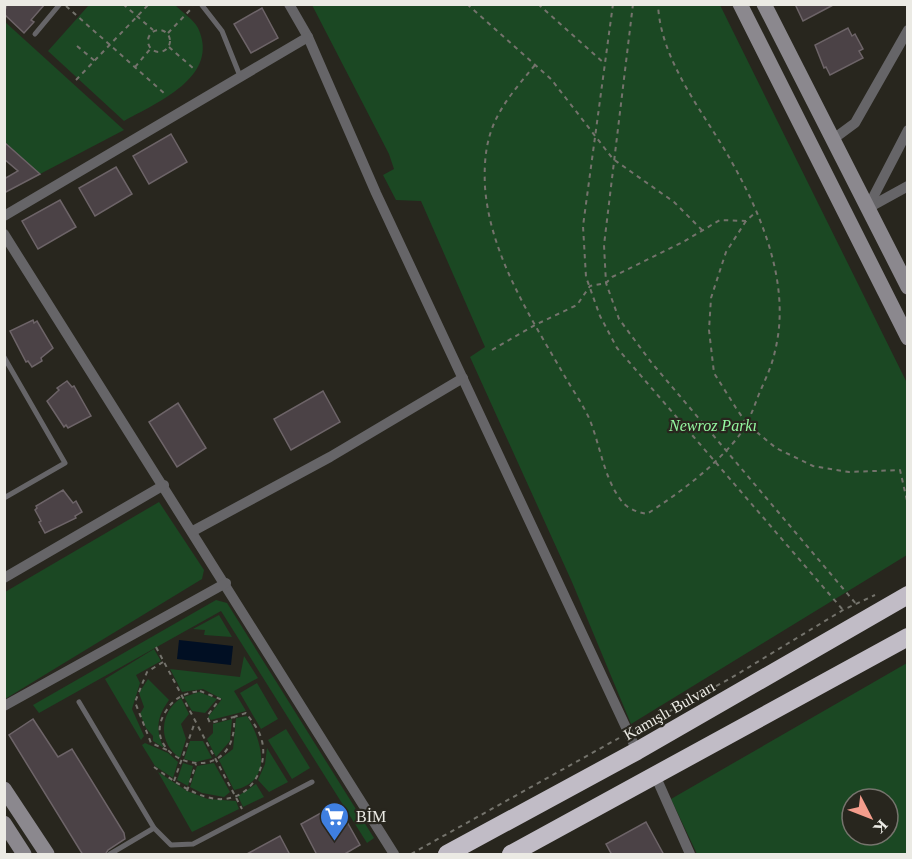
<svg xmlns="http://www.w3.org/2000/svg" width="912" height="859" viewBox="0 0 912 859" font-family="'Times New Roman',serif">
	<style>
		.green { fill: #1b4823; fill-rule: evenodd }
		.water { fill: #010f23 }
		.building { fill: #4b4246; stroke: #6d6468; stroke-width: 1.5 }
		.lines { fill: none; stroke-linecap: round; stroke-linejoin: round }
		.path { stroke: #74736c; stroke-width: 2; stroke-dasharray: 4.5 4.5; stroke-linecap: butt }
		.lane { stroke: #666568; stroke-width: 5 }
		.street { stroke: #666568; stroke-width: 10 }
		.secondary { stroke: #8b888e; stroke-width: 15 }
		.highway { stroke: #c1bcc6; stroke-width: 18 }
		.labels { text-anchor: middle; stroke-width: 4.5; stroke-linejoin: round; paint-order: stroke }
		.park-label { font-size: 16px; font-style: italic; fill: #94f7a0; stroke: #28261e }
		.street-label { font-size: 16px; fill: #ebeae4; stroke: #28261e }
		.poi-label { font-size: 16px; fill: #ebeae4; stroke: #28261e; text-anchor: start }
	</style>
	<rect width="100%" height="100%" fill="#28261e"/>
	<!-- green -->
	<g class="green">
		<path d="M89,5H175C182,12 194,20 198,28C221,77 156,103 124,121L48,51Z"/>
		<polygon points="312,5 720,5 907,383 907,555 631,724 572,582 470,357 485,347 421,201 396,200 383,175 394,169 389,154"/>
		<polygon points="4,21 124,130 40,174 5,142"/>
		<polygon points="159,502 204,570 202,579 5,699 5,592"/>
		<polygon points="216,600 227,603 374,838 367,843 221,611 39,713 33,705"/>
		<polygon points="219,615 232,637 204,635 205,630 193,629"/>
		<polygon points="154,649 161,661 136,675 140,683 132,709 144,736 141,740 105,679"/>
		<polygon points="244,656 258,678 234,691 246,711 211,720 208,717 222,699 203,689 182,692 170,669 240,677"/>
		<path d="M907,663V854H697L671,799ZM852,799H888V835H852Z"/>
		<path d="M148,679L169,700C157,717 155,729 164,748L153,741V736L146,728L140,714L144,707L139,693Z"/>
		<polygon points="257,683 278,719 261,729 240,693"/>
		<polygon points="199,692 217,699 205,713 192,711 184,697"/>
		<path d="M181,698L189,714L181,724L186,739L180,758C158,743 159,713 181,698Z"/>
		<path d="M247,716C262,741 274,782 234,790L219,760L233,749L236,718Z"/>
		<polygon points="232,719 230,741 216,757 207,739 213,733 213,724"/>
		<polygon points="286,729 310,768 292,779 268,740"/>
		<polygon points="190,741 203,741 212,758 196,762 184,759"/>
		<polygon points="145,743 168,753 178,762 173,778 155,766 142,745"/>
		<polygon points="267,748 288,782 269,792 258,780 265,764"/>
		<polygon points="183,763 193,766 188,786 177,780"/>
		<polygon points="214,763 230,792 224,797 202,793 190,787 197,766"/>
		<polygon points="158,772 187,791 208,799 236,801 239,809 192,832"/>
		<polygon points="256,784 264,797 243,807 238,796"/>
	</g>
	<!-- water -->
	<polygon class="water" points="179,640 233,646 231,665 177,659"/>
	<!-- building -->
	<g class="building">
		<polygon points="7,4 45,4 31,20 34,22 24,33 4,14"/>
		<polygon points="795,4 835,4 803,21"/>
		<polygon points="262,8 278,38 251,53 234,24"/>
		<polygon points="848,28 852,36 855,34 863,49 859,51 863,58 830,75 826,67 824,68 815,45"/>
		<polygon points="171,134 187,162 149,184 133,156"/>
		<polygon points="4,142 40,174 4,193 4,179 18,171 4,159"/>
		<polygon points="116,167 132,194 95,216 79,188"/>
		<polygon points="60,200 76,227 38,249 22,221"/>
		<polygon points="33,320 34,323 37,321 53,348 41,358 42,361 32,367 28,361 26,362 10,331"/>
		<polygon points="67,381 72,387 74,386 91,416 68,428 66,425 64,427 47,401 59,390 57,388"/>
		<polygon points="323,391 340,422 291,450 274,419"/>
		<polygon points="178,403 206,448 177,467 149,422"/>
		<polygon points="63,490 73,503 76,501 82,512 75,516 76,518 45,533 39,522 41,521 35,510 37,508 36,506"/>
		<polygon points="33,719 58,757 72,749 124,833 125,839 108,850 105,855 83,855 9,735"/>
		<polygon points="337,804 360,845 343,855 317,855 301,824"/>
		<polygon points="646,822 664,855 612,855 606,844"/>
		<polygon points="280,836 290,855 245,855"/>
	</g>
	<g class="lines">
		<!-- path -->
		<g class="path">
			<polyline points="123,4 153,30"/>
			<polyline points="467,4 551,79 613,159 674,202 702,230"/>
			<polyline points="538,4 605,64"/>
			<polyline points="613,4 583,226 586,277 600,316 617,348 843,610"/>
			<polyline points="633,4 604,245 606,283 619,319 651,362 857,605"/>
			<polyline points="66,6 164,93"/>
			<circle cx="159" cy="41" r="11"/>
			<polyline points="168,33 193,7"/>
			<polyline points="77,46 95,61"/>
			<polyline points="169,47 194,69"/>
			<path d="M535,65C500,107 482,128 485,187C490,255 531,318 564,375C572,389 582,403 589,418C600,444 603,475 620,499C626,508 636,512 647,514C679,493 709,471 734,442C747,427 752,412 759,394C765,380 772,366 775,351C792,283 760,210 726,152C700,108 660,58 658,4"/>
			<polyline points="135,67 151,48"/>
			<polyline points="76,80 149,4"/>
			<polyline points="746,221 726,252 711,298 709,330 714,373 736,408 747,424 776,448 813,466 849,472 900,470 908,505"/>
			<polyline points="492,350 535,325 577,305 590,286 606,283 612,277 683,242 720,220 746,221 756,212"/>
			<polyline points="156,647 242,809"/>
			<polyline points="163,662 147,672 135,702 151,743 167,750"/>
			<path d="M200,691L220,699L207,716L210,723L234,717C239,795 133,761 166,711C174,698 184,693 200,691Z"/>
			<polyline points="637,729 731,678 843,610 875,595"/>
			<path d="M154,767C172,780 200,801 224,799C252,797 268,766 262,741C260,731 252,721 246,713L234,717"/>
			<polyline points="174,781 195,722"/>
			<polyline points="187,791 196,764"/>
			<polyline points="411,854 619,738"/>
		</g>
		<!-- lane -->
		<g class="lane">
			<polyline points="201,4 222,31 240,76"/>
			<polyline points="35,34 60,4"/>
			<polyline points="4,357 65,463 4,498"/>
			<polyline points="79,702 154,828 171,845 193,844 312,782"/>
			<polyline points="110,854 154,828"/>
		</g>
		<!-- street -->
		<g class="street">
			<polyline points="289,4 308,37 376,193 637,751"/>
			<polyline points="832,140 855,123 908,30"/>
			<polyline points="868,208 908,186"/>
			<polyline points="867,209 908,130"/>
			<polyline points="4,216 308,37"/>
			<polyline points="4,234 394,854"/>
			<polyline points="193,531 330,457 463,378"/>
			<polyline points="4,578 164,485"/>
			<polyline points="4,706 226,583"/>
			<polyline points="655,775 690,854"/>
		</g>
		<!-- secondary -->
		<g class="secondary">
			<polyline points="740,4 908,338"/>
			<polyline points="764,4 908,287"/>
			<polyline points="4,789 47,854"/>
			<polyline points="4,823 24,854"/>
		</g>
		<!-- highway -->
		<g class="highway">
			<polyline points="447,854 637,751 908,595"/>
			<polyline points="511,854 908,637"/>
		</g>
	</g>
	<!-- icons -->
	<defs>
		<symbol id="supermarket-pin" viewBox="-11 -11 22 30"><path d="M0 17L-7.5 6A9.5 9.5 0 1 1 7.5 6Z" fill="#3f7fe0" stroke="#28261e"/><path d="M-6-5.5h2.5l.6 2H6L4.5 2H-2.5L-4.4-4H-6ZM-1.5 3.2a1.3 1.3 0 1 0 .1 0ZM3 3.2a1.3 1.3 0 1 0 .1 0Z" fill="#fff"/></symbol>
	</defs>
	<g fill-rule="evenodd">
		<use href="#supermarket-pin" x="318" y="800" width="33" height="45"/>
	</g>
	<g class="labels">
		<!-- park labels -->
		<g class="park-label">
			<text x="713" y="431">Newroz Parkı</text>
		</g>
		<!-- street labels -->
		<g class="street-label">
			<text transform="translate(669 710) rotate(-30)" y="6">Kamışlı Bulvarı</text>
		</g>
		<!-- poi labels -->
		<g class="poi-label">
			<text x="356" y="822">BİM</text>
		</g>
	</g>
	<!-- border -->
	<rect width="912" height="859" fill="none" stroke="#ebeae4" stroke-width="12"/>
	<!-- north arrow -->
	<g transform="translate(870 817) rotate(132)"><circle r="28" fill="#28261e" stroke="#76746d" stroke-width="1.5"/>
	<path d="M0-4.5L10 22L0 15L-10 22Z" fill="#f49d8c"/>
	<text y="-9" font-size="16" font-weight="bold" text-anchor="middle" fill="#ebeae4">K</text>
	</g>
</svg>
